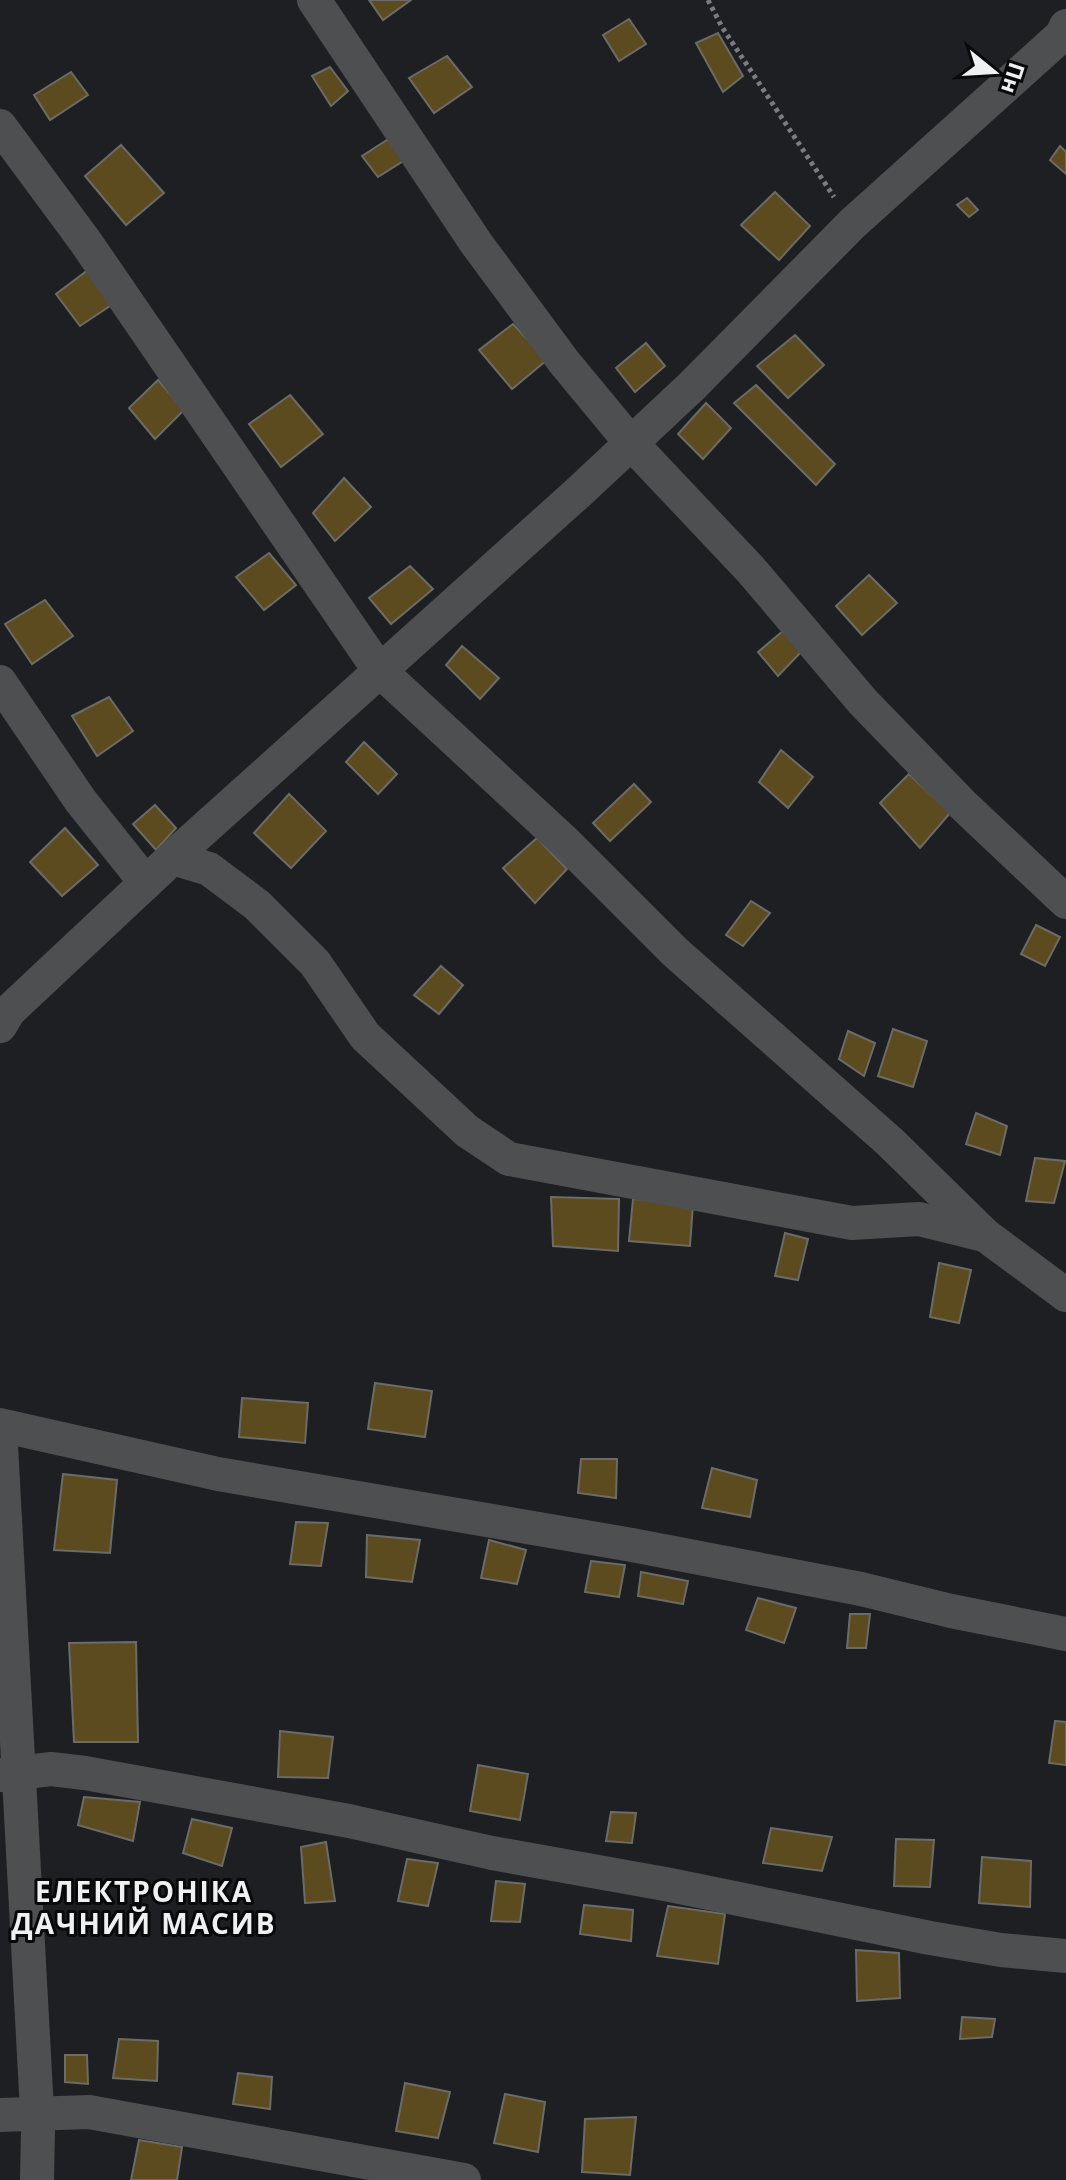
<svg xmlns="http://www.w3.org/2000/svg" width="1066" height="2180" viewBox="0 0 1066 2180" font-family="'Open Sans',sans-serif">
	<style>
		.building { fill: #5b4b1e; stroke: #6c6b68; stroke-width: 2 }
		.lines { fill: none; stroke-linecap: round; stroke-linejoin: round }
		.path { stroke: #7b7c7f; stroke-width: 5; stroke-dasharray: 4 4; stroke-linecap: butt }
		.minor { stroke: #4e4f51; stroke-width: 34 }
		.labels { text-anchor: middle; stroke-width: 6; stroke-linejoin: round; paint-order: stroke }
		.district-label { font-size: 28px; font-weight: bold; letter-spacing: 2px; fill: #eff0f2; stroke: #08090a }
	</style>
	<rect width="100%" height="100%" fill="#1d1f22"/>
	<!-- building -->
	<g class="building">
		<polygon points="369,0 411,0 383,20"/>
		<polygon points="629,19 646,44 619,61 603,35"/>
		<polygon points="718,33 743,76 723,92 696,43"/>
		<polygon points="447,56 472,87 434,113 409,78"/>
		<polygon points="330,67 348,91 331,106 312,76"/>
		<polygon points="71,72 88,95 50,120 34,95"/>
		<polygon points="390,138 408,158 378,177 362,156"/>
		<polygon points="121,145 164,193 126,225 85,176"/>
		<polygon points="1060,146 1066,152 1066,174 1050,160"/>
		<polygon points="775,192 810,226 779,260 741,225"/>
		<polygon points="967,198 978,210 969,217 957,205"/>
		<polygon points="88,270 113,304 80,326 56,294"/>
		<polygon points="513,324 547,360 512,389 479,350"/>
		<polygon points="795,335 824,365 788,398 757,366"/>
		<polygon points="646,343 665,366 635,392 616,368"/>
		<polygon points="158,380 184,410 155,439 129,408"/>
		<polygon points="756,385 835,464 816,485 734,403"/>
		<polygon points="290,395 323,434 281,467 249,424"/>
		<polygon points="706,403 731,428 703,459 678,434"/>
		<polygon points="344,478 371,507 335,541 313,513"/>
		<polygon points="269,553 296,585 264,610 236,577"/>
		<polygon points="410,566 433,589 391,624 369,598"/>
		<polygon points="869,575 897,603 862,635 836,606"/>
		<polygon points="45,600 73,636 32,664 5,624"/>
		<polygon points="784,630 803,650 778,676 758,652"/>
		<polygon points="462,646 499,678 480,699 446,665"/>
		<polygon points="109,697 133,731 97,756 72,716"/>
		<polygon points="364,742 397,774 378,794 346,762"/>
		<polygon points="781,750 813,777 788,808 759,782"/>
		<polygon points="909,774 950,813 920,848 880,803"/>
		<polygon points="634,784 651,802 610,841 593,823"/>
		<polygon points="289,794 326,831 291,868 254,833"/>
		<polygon points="155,805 176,828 156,850 133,824"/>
		<polygon points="65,828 98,865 62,896 30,862"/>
		<polygon points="537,838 567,869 535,903 503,868"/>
		<polygon points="751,901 770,913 743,946 726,935"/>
		<polygon points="1036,925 1060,937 1045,966 1021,954"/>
		<polygon points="441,966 463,985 439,1014 414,995"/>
		<polygon points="893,1029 927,1041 913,1087 878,1076"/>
		<polygon points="848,1031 875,1043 864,1076 839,1059"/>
		<polygon points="976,1113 1007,1126 1000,1155 966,1144"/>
		<polygon points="1035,1158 1065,1161 1054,1203 1026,1201"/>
		<polygon points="551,1197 619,1199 618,1251 553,1246"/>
		<polygon points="633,1199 693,1204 690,1246 629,1241"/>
		<polygon points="785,1233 808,1239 798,1280 775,1276"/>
		<polygon points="939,1263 971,1270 959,1323 930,1317"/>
		<polygon points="375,1383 432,1391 425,1437 368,1429"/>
		<polygon points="242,1398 308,1403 305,1443 239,1437"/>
		<polygon points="581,1459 617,1459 616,1498 578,1493"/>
		<polygon points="712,1468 757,1480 750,1517 702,1508"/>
		<polygon points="63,1474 117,1480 110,1553 54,1550"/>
		<polygon points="296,1522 328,1523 321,1566 290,1564"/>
		<polygon points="367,1535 420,1540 412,1582 366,1577"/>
		<polygon points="489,1540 526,1550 517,1584 481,1578"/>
		<polygon points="591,1561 625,1565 619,1597 585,1592"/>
		<polygon points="641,1572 688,1581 683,1604 638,1596"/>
		<polygon points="758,1598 796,1608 784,1643 746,1630"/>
		<polygon points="850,1614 870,1614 866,1648 847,1648"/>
		<polygon points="136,1642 138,1742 74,1742 69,1643"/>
		<polygon points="1055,1721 1066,1722 1066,1765 1049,1763"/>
		<polygon points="280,1731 333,1737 328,1778 278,1777"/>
		<polygon points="478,1765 528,1774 520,1820 470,1811"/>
		<polygon points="84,1797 140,1802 133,1841 78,1825"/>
		<polygon points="611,1812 636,1813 632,1843 606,1841"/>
		<polygon points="192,1819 232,1828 222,1866 183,1853"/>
		<polygon points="771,1828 832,1837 822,1871 763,1863"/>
		<polygon points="896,1839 934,1840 930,1887 894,1886"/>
		<polygon points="326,1842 335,1901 305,1903 301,1847"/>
		<polygon points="982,1857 1031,1861 1030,1907 979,1903"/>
		<polygon points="407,1859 438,1863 428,1906 398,1901"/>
		<polygon points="496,1881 525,1884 520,1922 491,1921"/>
		<polygon points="584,1905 633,1910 631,1941 580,1934"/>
		<polygon points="668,1906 725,1914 718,1964 657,1956"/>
		<polygon points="856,1950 899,1953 900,1998 857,2001"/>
		<polygon points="962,2017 995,2019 992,2037 960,2039"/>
		<polygon points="119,2039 158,2041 157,2081 113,2078"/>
		<polygon points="65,2055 87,2055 88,2084 65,2082"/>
		<polygon points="238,2073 272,2077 270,2109 233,2104"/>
		<polygon points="405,2083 450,2092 438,2138 396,2131"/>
		<polygon points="505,2094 545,2102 538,2152 494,2143"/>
		<polygon points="636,2117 630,2175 582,2172 585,2119"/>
		<polygon points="139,2140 182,2147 177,2180 131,2180"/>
	</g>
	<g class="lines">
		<!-- path -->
		<polyline class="path" points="708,0 722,27 834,197"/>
		<!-- minor -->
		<g class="minor">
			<polyline points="314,0 476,243 564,362 631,443 751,570 863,702 962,804 1066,902"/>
			<polyline points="0,126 85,241 379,670 565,842 675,952 890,1142 985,1235 1066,1295"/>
			<polyline points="0,682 80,800 146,883"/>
			<polyline points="173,858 209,869 257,905 315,963 365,1036 467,1131 509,1159 852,1223 919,1219 984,1235"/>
			<polyline points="0,1026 9,1011 184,847 580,491 692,386 852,224 1062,35 1066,26"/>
			<polyline points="0,1425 218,1474 632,1545 861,1589 951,1611 1066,1634"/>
			<polyline points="0,1427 38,2129 37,2180"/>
			<polyline points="0,1775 51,1769 85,1773 349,1821 492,1853 665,1884 930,1938 1001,1950 1066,1956"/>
			<polyline points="0,2115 89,2112 464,2180"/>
		</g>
	</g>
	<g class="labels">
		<!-- district labels -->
		<g class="district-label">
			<text x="144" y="1902">ЕЛЕКТРОНІКА<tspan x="144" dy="32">ДАЧНИЙ МАСИВ</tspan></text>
		</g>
	</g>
	<!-- north arrow -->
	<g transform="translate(994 72) rotate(108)" stroke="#08090a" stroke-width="6" paint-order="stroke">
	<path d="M0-6L14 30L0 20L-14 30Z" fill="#eff0f2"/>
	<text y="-12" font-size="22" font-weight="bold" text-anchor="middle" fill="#eff0f2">Пн</text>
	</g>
</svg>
